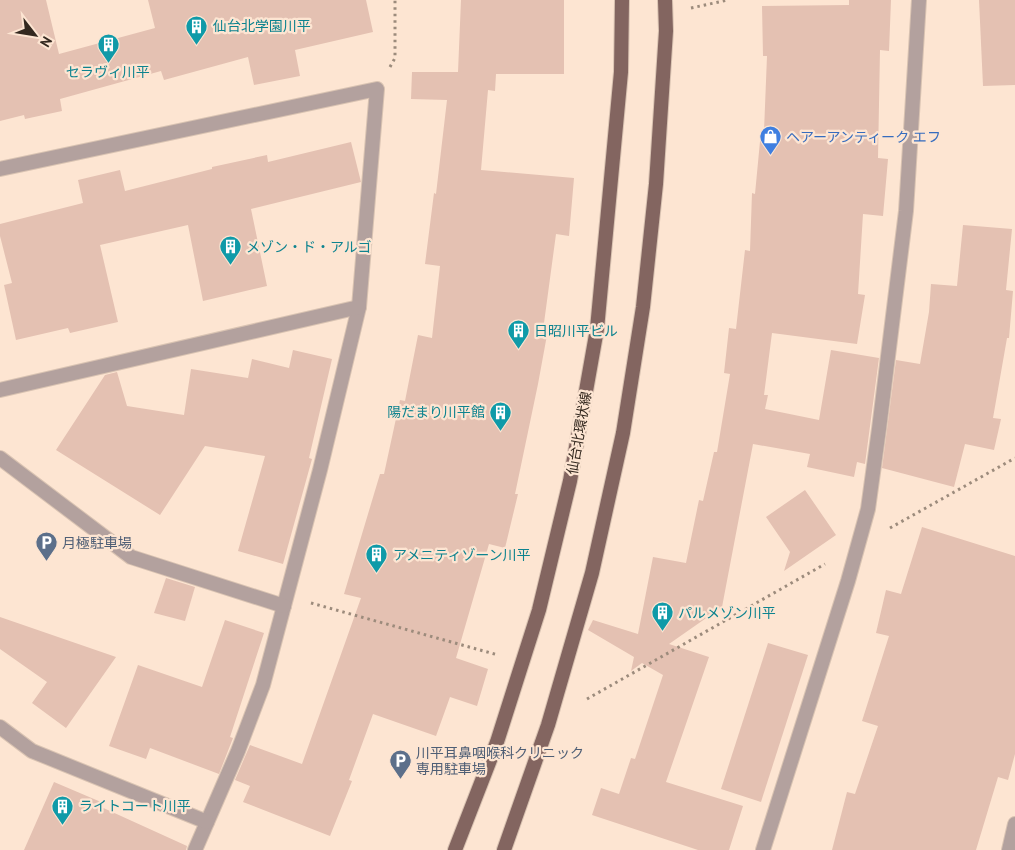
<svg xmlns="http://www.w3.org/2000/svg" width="1015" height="850" viewBox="0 0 1015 850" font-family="'PT Sans','Noto Sans JP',sans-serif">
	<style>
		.building { fill: #e4c1b2 }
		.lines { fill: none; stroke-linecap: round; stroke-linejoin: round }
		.minor-casing { stroke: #d9c3b2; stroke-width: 16 }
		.primary-casing { stroke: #d9c3b2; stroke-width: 16 }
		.path { stroke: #9c8b7c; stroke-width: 3; stroke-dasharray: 2.5 4; stroke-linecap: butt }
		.minor { stroke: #b3a19e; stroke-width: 14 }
		.primary { stroke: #836560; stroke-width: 14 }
		.labels { text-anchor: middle; stroke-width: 4.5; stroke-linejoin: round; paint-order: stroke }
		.culture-label { font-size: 14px; fill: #0d838f; stroke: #fde5d2; text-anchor: start }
		.shop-label { font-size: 14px; fill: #366cbe; stroke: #fde5d2; text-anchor: start }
		.street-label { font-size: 14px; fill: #33281f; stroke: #fde5d2 }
		.service-label { font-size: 14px; fill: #4e5e75; stroke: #fde5d2; text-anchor: start }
	</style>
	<rect width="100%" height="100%" fill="#fde5d2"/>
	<!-- building -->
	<g class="building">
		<polygon points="0,0 46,0 59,54 155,28 148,0 366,0 373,32 295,50 300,76 254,85 248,57 164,80 161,71 60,99 62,111 25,119 24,115 0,121"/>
		<polygon points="461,0 564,0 564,74 496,74 495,91 488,90 481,170 574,178 569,236 556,234 544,323 549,324 538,384 515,494 518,494 505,548 489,544 456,658 488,669 477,706 450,697 436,736 373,714 349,780 352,781 330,836 243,802 250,786 235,780 250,745 302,764 361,598 344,594 380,474 384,474 400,400 405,401 418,335 432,338 440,266 425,264 434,193 436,194 447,100 411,99 412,72 458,72"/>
		<polygon points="849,0 891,0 889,51 880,50 878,158 888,159 883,216 863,214 858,294 865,295 857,344 772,333 764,395 768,395 765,409 819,420 831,350 879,358 865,464 857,462 854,477 807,467 810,454 753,444 722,607 669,644 709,657 666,782 743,806 729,850 698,850 592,815 601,788 619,794 631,758 635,759 663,675 642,663 631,671 634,657 588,630 593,620 638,634 653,557 686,563 699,500 703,501 714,452 717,452 730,374 724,373 729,328 736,329 745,250 750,251 752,193 755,194 761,131 764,131 767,56 763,56 762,6 849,5"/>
		<polygon points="979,0 1015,0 1015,85 983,86"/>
		<polygon points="351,142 361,182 251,209 267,286 203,301 188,225 100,245 118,322 70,333 68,328 16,340 4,285 12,283 0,236 0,224 83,203 78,180 120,170 125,191 212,169 212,167 267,155 268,162"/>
		<polygon points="963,225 1012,229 1006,290 1013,291 1009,338 1007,338 993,418 1001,419 994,450 965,444 954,487 882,468 896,360 920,364 929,312 931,284 957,286"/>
		<polygon points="293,350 332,359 309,458 312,459 283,564 238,551 265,456 205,446 160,515 56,450 105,375 117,372 127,406 184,415 191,369 248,378 252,359 289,368"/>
		<polygon points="805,490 836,535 784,571 790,552 766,517"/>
		<polygon points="922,527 1015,556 1015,754 1008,780 998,777 976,850 832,850 847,792 855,794 878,726 862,721 889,636 876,633 886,590 901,594"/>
		<polygon points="166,578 195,587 185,621 154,613"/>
		<polygon points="0,617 116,657 66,728 32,703 47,682 0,649"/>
		<polygon points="225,620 264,633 230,737 233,738 219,774 150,748 146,759 109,746 138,665 202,687"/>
		<polygon points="768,643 808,655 761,802 721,789"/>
		<polygon points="54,782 101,802 99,806 187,846 186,850 24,850"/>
	</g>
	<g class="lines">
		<defs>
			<g id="minor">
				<polyline points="0,169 377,89 359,307 320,470 263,685 238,751 195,850"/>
				<polyline points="0,390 359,307"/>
				<polyline points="0,458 131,557 284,606"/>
				<polyline points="0,727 32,751 207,822"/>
				<polyline points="763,850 848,581 868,509 879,429 906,211 919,0"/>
				<polyline points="1009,850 1015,824"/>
			</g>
			<g id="primary">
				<polyline points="455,850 497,742 539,610 570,481 597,329 621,72 622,0"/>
				<polyline points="504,850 548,725 592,573 623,433 643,307 656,184 666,31 665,0"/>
			</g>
		</defs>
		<!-- minor casing -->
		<use href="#minor" class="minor-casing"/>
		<!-- primary casing -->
		<use href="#primary" class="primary-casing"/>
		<!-- path -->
		<g class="path">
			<polyline points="691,8 728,0"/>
			<polyline points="390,67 395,58 395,0"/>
			<polyline points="890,528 1015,458"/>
			<polyline points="311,603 498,655"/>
			<polyline points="587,699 825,564"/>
		</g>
		<!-- minor -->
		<use href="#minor" class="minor"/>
		<!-- primary -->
		<use href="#primary" class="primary"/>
	</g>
	<!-- icons -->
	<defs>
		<symbol id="building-pin" viewBox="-11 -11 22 30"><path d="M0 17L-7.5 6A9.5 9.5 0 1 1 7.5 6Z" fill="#0f9aa8" stroke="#fde5d2"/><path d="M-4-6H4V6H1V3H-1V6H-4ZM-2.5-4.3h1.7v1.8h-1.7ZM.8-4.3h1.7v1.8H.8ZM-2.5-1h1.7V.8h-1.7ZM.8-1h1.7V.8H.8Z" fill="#fff"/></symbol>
		<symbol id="shop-pin" viewBox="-11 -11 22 30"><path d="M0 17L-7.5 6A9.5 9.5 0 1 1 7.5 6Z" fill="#3f7fe0" stroke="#fde5d2"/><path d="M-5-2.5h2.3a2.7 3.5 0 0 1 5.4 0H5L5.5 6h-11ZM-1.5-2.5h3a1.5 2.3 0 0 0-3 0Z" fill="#fff"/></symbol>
		<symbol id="parking-pin" viewBox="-11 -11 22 30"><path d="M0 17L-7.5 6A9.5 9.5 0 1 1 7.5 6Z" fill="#5c6f8a" stroke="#fde5d2"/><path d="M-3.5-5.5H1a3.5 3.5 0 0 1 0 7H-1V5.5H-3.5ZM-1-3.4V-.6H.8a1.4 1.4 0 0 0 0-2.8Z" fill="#fff"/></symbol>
	</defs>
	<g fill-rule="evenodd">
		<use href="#building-pin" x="184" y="14" width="25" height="34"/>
		<use href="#building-pin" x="96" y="32" width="25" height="34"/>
		<use href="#shop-pin" x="758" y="124" width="25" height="34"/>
		<use href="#building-pin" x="218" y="234" width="25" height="34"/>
		<use href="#building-pin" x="506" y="318" width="25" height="34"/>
		<use href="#building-pin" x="488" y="400" width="25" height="34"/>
		<use href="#parking-pin" x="34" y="530" width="25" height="34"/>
		<use href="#building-pin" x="364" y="542" width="25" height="34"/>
		<use href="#building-pin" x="650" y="600" width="25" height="34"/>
		<use href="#parking-pin" x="388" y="748" width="25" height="34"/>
		<use href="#building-pin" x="50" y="794" width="25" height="34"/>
	</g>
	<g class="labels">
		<!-- culture labels -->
		<g class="culture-label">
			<text x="213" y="31">仙台北学園川平</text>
			<text x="108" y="77" text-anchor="middle">セラヴィ川平</text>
			<text x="246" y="252">メゾン・ド・アルゴ</text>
			<text x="534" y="336">日昭川平ビル</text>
			<text x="485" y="417" text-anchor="end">陽だまり川平館</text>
			<text x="393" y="560">アメニティゾーン川平</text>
			<text x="678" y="618">パルメゾン川平</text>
			<text x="79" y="811">ライトコート川平</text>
		</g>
		<!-- shop labels -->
		<g class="shop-label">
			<text x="786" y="142">ヘアーアンティーク エフ</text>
		</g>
		<!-- street labels -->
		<g class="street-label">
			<text transform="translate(579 433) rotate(-80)" y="5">仙台北環状線</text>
		</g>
		<!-- service labels -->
		<g class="service-label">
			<text x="62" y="548">月極駐車場</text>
			<text x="416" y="758">川平耳鼻咽喉科クリニック<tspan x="416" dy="16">専用駐車場</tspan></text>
		</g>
	</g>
	<!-- north arrow -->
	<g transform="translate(35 35) rotate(121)" stroke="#fde5d2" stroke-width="4" paint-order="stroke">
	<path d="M0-4L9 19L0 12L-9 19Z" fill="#33281f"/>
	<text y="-8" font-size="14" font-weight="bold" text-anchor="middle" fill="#33281f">N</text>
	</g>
</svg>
